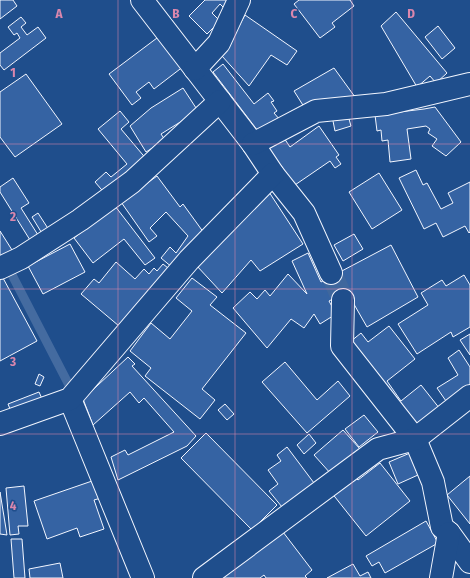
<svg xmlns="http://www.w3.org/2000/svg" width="470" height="578" viewBox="0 0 470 578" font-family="'Fira Sans Condensed',sans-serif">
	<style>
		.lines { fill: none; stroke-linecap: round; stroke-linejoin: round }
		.stream { stroke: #446ba0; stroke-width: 9 }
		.building { fill: #3563a3; stroke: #f2f6ff }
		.minor-tunnel { stroke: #3f679d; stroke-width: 22; stroke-dasharray: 22 11; stroke-linecap: butt }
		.minor-casing { stroke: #f2f6ff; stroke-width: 24 }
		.minor { stroke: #1f4e8c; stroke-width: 22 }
		.grid { fill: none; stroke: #da87ad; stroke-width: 1; stroke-opacity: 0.55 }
		.grid-label { font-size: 13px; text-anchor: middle; font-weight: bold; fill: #da87ad; stroke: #1f4e8c; stroke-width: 3; stroke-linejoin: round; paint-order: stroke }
	</style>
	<rect width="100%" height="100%" fill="#1f4e8c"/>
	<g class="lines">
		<!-- stream -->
		<polyline class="stream" points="10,271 70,387"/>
	</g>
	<!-- building -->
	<g class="building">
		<polygon points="0,0 13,0 17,6 0,19"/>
		<polygon points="205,0 230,0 223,7 220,4 212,13 220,21 207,34 189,16"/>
		<polygon points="299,0 350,0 354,6 332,23 335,27 320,38 294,4"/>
		<polygon points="396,12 447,73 436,83 430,76 417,87 381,26"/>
		<polygon points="245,15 297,51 287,65 271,55 249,86 222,56"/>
		<polygon points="21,17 26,23 21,27 27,35 38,27 46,38 4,70 0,65 0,53 20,38 17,33 14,35 8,27"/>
		<polygon points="438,26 455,48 442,59 425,37"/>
		<polygon points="161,35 184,66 154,89 149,82 136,92 141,98 132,105 109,74"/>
		<polygon points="223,64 254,104 268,93 274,101 271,102 277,111 274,113 280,120 261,135 213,72"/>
		<polygon points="334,68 355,97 306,110 294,91"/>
		<polygon points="26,74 62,124 15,157 0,137 0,92"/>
		<polygon points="183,88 198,111 161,134 165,140 146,152 130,126 151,108"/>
		<polygon points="435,107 461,142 446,156 432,146 437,139 428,133 430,129 426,126 407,129 411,159 390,162 388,140 382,141 381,130 377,131 375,115 424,109"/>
		<polygon points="120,111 129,122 121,129 148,161 107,196 95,182 106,172 111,177 127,164 98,129"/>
		<polygon points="347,112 351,126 335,131 332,116"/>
		<polygon points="319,126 339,155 336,157 341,164 335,168 330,161 292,187 267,150 284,138 290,147"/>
		<polygon points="416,170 423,185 427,183 441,209 453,203 448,193 470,182 470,232 469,233 465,226 443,237 436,223 424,229 399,178"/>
		<polygon points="379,173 402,210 372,229 349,192"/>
		<polygon points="157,176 180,207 183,204 204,233 173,268 161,258 170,247 176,253 188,236 166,212 150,228 157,236 149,242 121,202"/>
		<polygon points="13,178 29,203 21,208 38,235 30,240 0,192 0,187"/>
		<polygon points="269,192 303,244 260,271 251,260 222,293 196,265"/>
		<polygon points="115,206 155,258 145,265 124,239 93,263 74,238"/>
		<polygon points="38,213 49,230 43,235 32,217"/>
		<polygon points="0,231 12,250 0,258"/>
		<polygon points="354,234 363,249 343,261 334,245"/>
		<polygon points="70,244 85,272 43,294 28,266"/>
		<polygon points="391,245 418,297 367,327 347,292 329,301 336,314 320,324 314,314 304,328 291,319 267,348 233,308 250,292 257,299 265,290 270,296 288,274 307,294 292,261 308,253 321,282"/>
		<polygon points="116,262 135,279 144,269 149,274 154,268 157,271 163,264 168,268 119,326 81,294 94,279 99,283"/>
		<polygon points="464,275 470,285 470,327 453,337 451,332 417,354 398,324 428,305 421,293 442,280 446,286"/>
		<polygon points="3,278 37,341 0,361 0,279"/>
		<polygon points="192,278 217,297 210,305 246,333 202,389 215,400 200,419 145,376 151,368 130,351 151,323 170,339 192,311 176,298"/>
		<polygon points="389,326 415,359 387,381 401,401 421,385 440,409 413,430 350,342 361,333 368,342"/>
		<polygon points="470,334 470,355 460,340"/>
		<polygon points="459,350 470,367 470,386 446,401 437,388 458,375 448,358"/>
		<polygon points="128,357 135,364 132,366 196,436 187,446 118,480 111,457 125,450 128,455 174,432 144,398 139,403 130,392 93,425 83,399"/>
		<polygon points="285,362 317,400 338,381 350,396 307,433 262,382"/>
		<polygon points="39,374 44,377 40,386 35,384"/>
		<polygon points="39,392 43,401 12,414 8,404"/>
		<polygon points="225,404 234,414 227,420 218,410"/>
		<polygon points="364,415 378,432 359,447 345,429"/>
		<polygon points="343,430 360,449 331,474 314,455"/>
		<polygon points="206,433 277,505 252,530 181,458"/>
		<polygon points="309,434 316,443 304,454 297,445"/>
		<polygon points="287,447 314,483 282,507 269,491 278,484 268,470 281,461 277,455"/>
		<polygon points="410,453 418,475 398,484 389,462"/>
		<polygon points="380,463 410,501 366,536 331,492 353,475 358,480"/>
		<polygon points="470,476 470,524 447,495"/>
		<polygon points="95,480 101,498 94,500 104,529 80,537 77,528 47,539 34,501"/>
		<polygon points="24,486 28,526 18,526 19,534 10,535 6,488"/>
		<polygon points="0,492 7,535 0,534"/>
		<polygon points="426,521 438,543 385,573 379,562 372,566 366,556"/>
		<polygon points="283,532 312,570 305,576 307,578 266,578 264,575 260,578 222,578"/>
		<polygon points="11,539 22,539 25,578 14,578"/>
		<polygon points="60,563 63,578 30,578 29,569"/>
		<polygon points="353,564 360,576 368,572 371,578 327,578"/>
	</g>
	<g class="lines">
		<!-- minor-tunnel -->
		<polyline class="minor-tunnel" points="331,273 343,300"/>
		<defs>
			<g id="minor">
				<polyline points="142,0 253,144 273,174 304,213 331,273"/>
				<polyline points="195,69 219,43 239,0"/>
				<polyline points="253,144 316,111 386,104 470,84"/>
				<polyline points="0,268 21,258 80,220 132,182 220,101"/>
				<polyline points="343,300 342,346 415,439 433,482 442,527 449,533 470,562"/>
				<polyline points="70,399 143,578"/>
				<polyline points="0,424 70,399 189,260 273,174"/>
				<polyline points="204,578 378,449 415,439 470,396"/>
				<polyline points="441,578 449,533"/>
			</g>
		</defs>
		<!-- minor casing -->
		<use href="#minor" class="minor-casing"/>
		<!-- minor -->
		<use href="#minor" class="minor"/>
	</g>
	<!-- grid -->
	<path class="grid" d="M118,0V578M235,0V578M352,0V578M0,144H470M0,289H470M0,434H470"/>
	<g class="grid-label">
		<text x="59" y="18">A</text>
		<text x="176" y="18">B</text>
		<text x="294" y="18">C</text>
		<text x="411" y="18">D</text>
		<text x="13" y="77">1</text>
		<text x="13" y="221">2</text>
		<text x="13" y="366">3</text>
		<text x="13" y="510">4</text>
	</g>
</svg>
